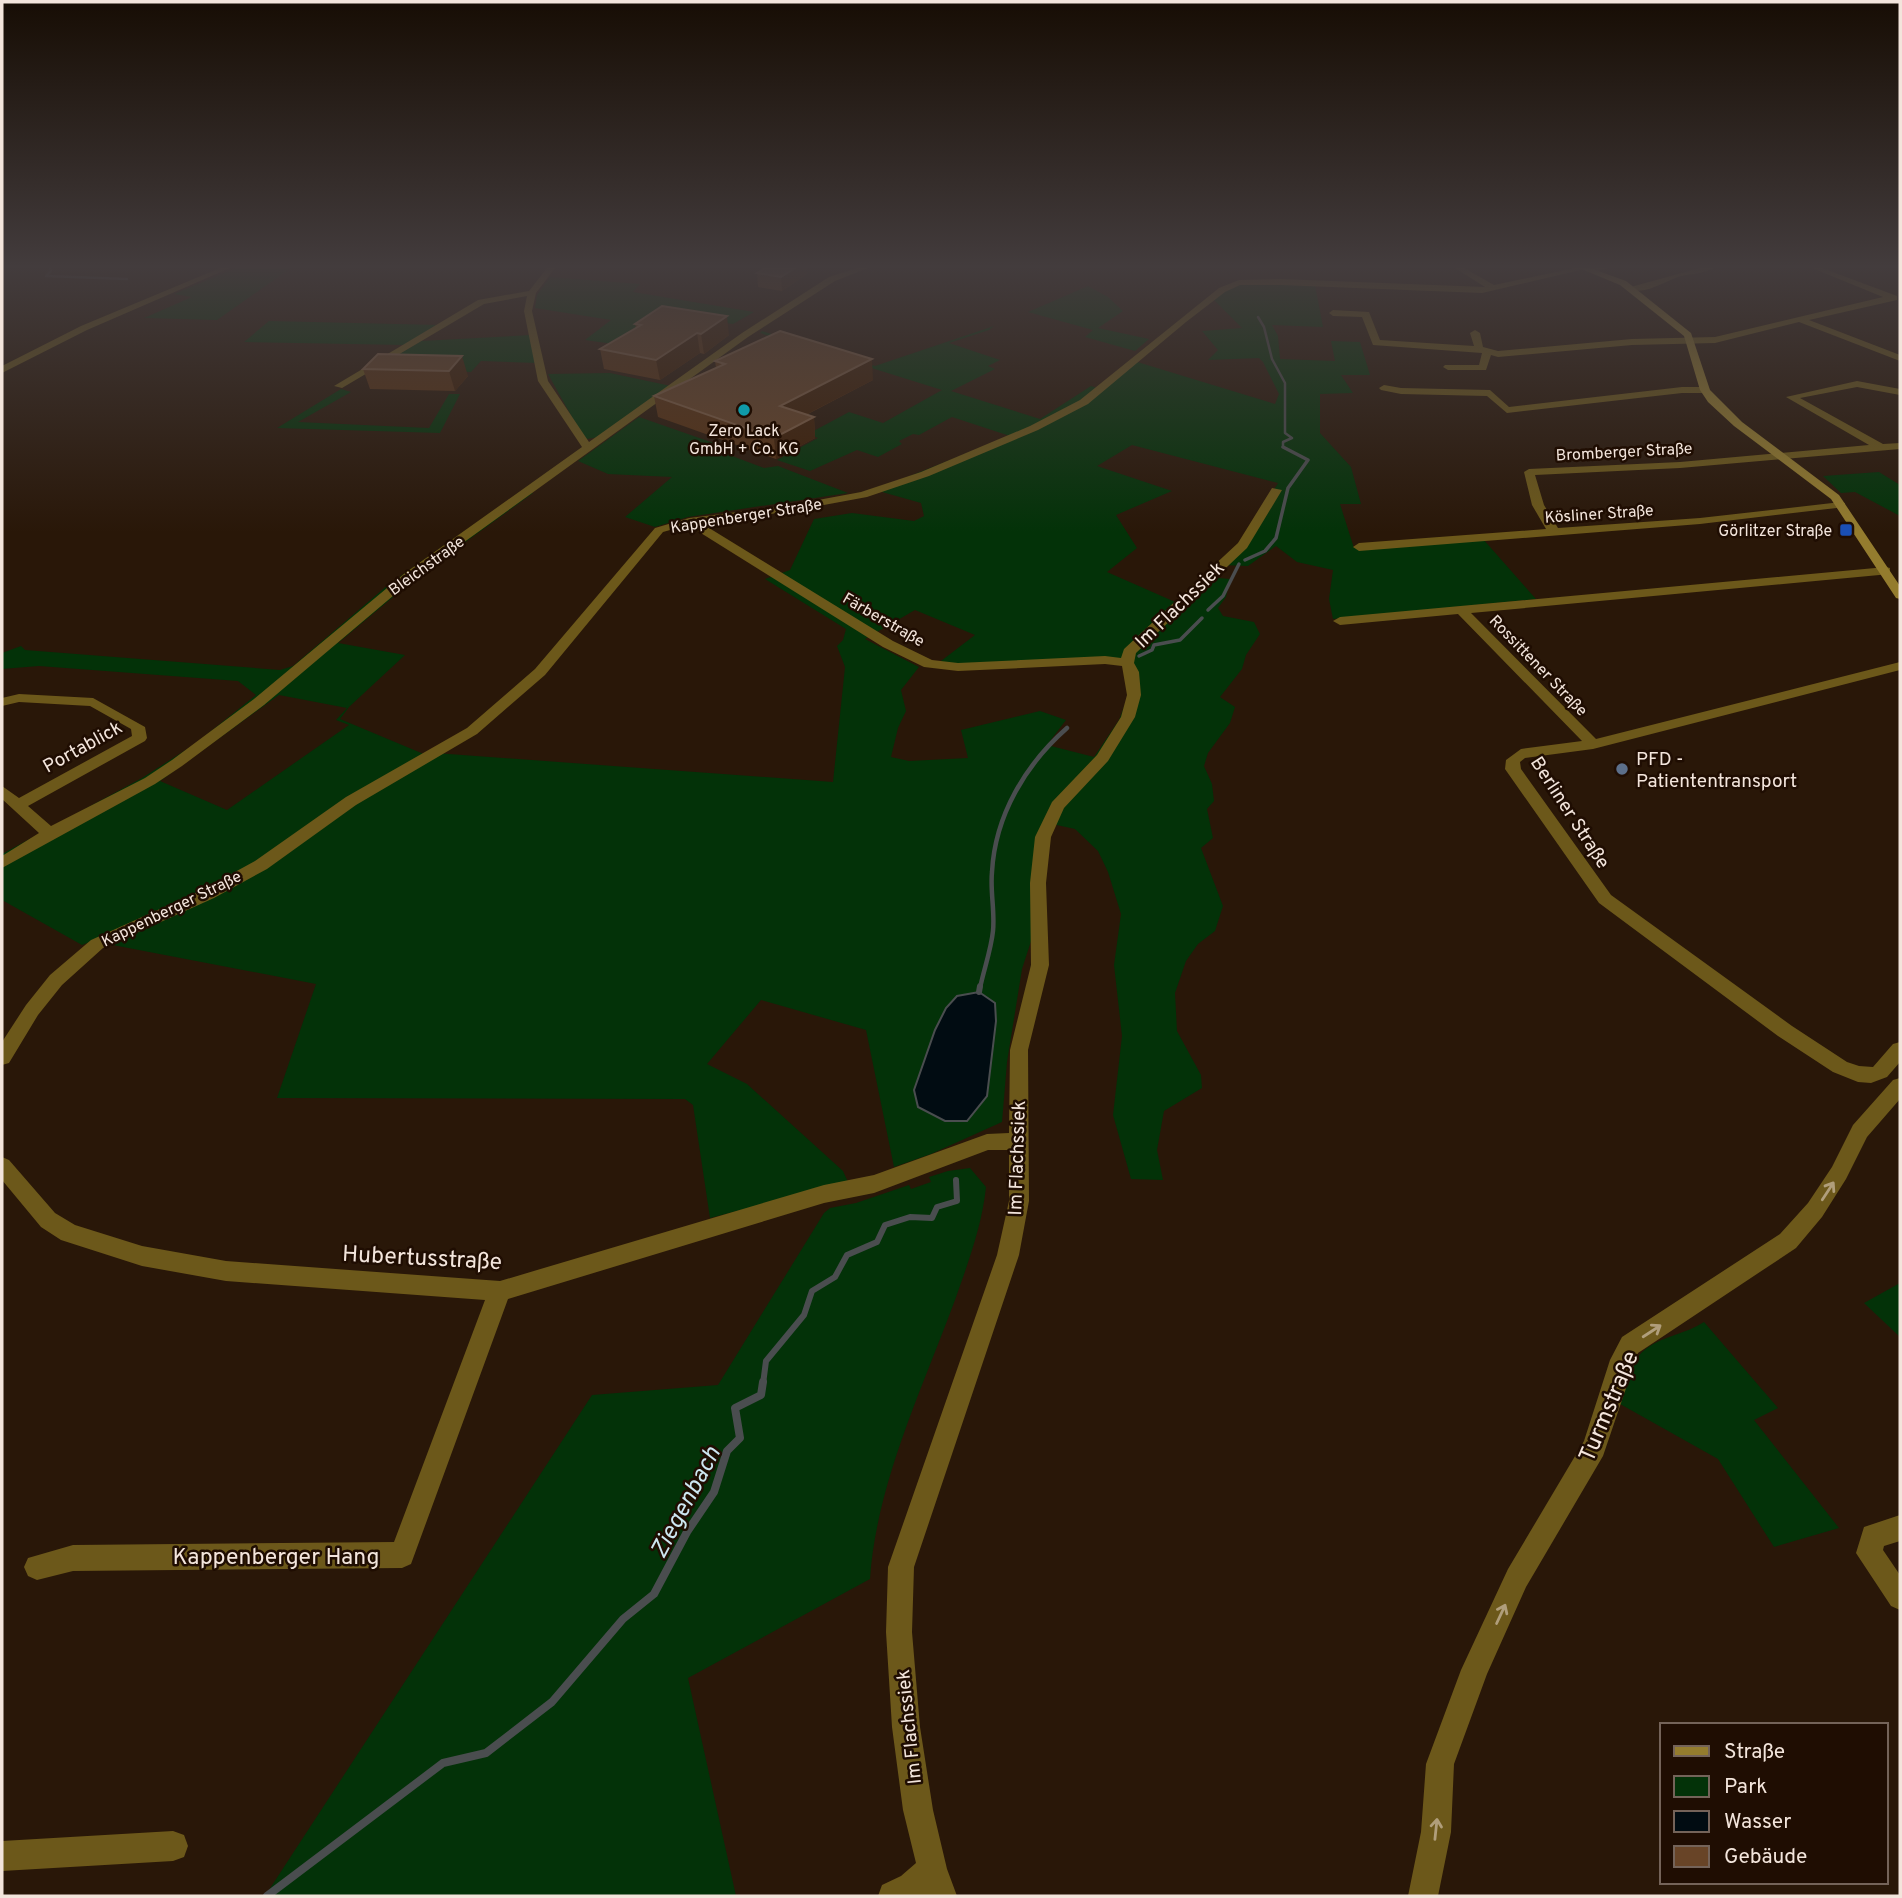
<svg xmlns="http://www.w3.org/2000/svg" width="1902" height="1898" viewBox="0 0 1902 1898" font-family="Overpass,sans-serif">
	<style>
		.green { fill: #033208; fill-rule: evenodd }
		.water { fill: #010c12; stroke: #4a4d4f; stroke-width: 2 }
		.lines { fill: none; stroke-linecap: round; stroke-linejoin: round }
		.stream-far4 { stroke: #4a4d4f; stroke-width: 2.5 }
		.stream-far3 { stroke: #4a4d4f; stroke-width: 3.5 }
		.stream-far2 { stroke: #4a4d4f; stroke-width: 4.5 }
		.stream-far1 { stroke: #4a4d4f; stroke-width: 6 }
		.stream { stroke: #4a4d4f; stroke-width: 8 }
		.minor { fill: #6c581a; fill-rule: evenodd }
		.tertiary { fill: #6c581a; fill-rule: evenodd }
		.secondary { fill: #947c2e; fill-rule: evenodd }
		.wall { fill: #583111 }
		.shaded-wall { fill: #3e1e04 }
		.building { fill: #684427; stroke: #7e5d43; stroke-width: 2 }
		.oneway { stroke: #b09e7b }
		.culture-dot { fill: #0f9aa8; stroke: #1f0d02; stroke-width: 2.5 }
		.transit-dot { fill: #1a4fb4; stroke: #1f0d02; stroke-width: 2.5 }
		.service-dot { fill: #5c6f8a; stroke: #1f0d02; stroke-width: 2.5 }
		.labels { text-anchor: middle; stroke-width: 5; stroke-linejoin: round; paint-order: stroke }
		.far-poi-label { font-size: 16px; fill: #f3e5dc; stroke: #1f0d02 }
		.far-street-label { font-size: 16px; fill: #f3e5dc; stroke: #1f0d02 }
		.street-label { font-size: 19px; fill: #f3e5dc; stroke: #1f0d02 }
		.poi-label { font-size: 19px; fill: #f3e5dc; stroke: #1f0d02; text-anchor: start }
		.near-street-label { font-size: 23px; fill: #f3e5dc; stroke: #1f0d02 }
		.near-water-label { font-size: 24px; font-style: italic; fill: #cde7f1; stroke: #1f0d02 }
	</style>
	<rect width="100%" height="100%" fill="#291708"/>
	<!-- green -->
	<g class="green">
		<polygon points="236,268 291,268 217,320 144,318 192,297 174,294"/>
		<polygon points="550,277 640,284 633,292 754,312 733,324 666,314 621,345 585,340 611,320 535,308 537,295"/>
		<path d="M1254,283L1315,285L1323,327L1272,325L1278,336L1280,359L1335,361L1331,341L1360,342L1370,375H1341L1353,393L1320,394V433L1351,467L1361,504H1340L1354,548L1483,539L1536,599L1333,619L1329,599L1333,570L1297,562L1276,546L1248,566L1219,565L1234,555L1278,483L1132,445L1097,466L1172,491L1116,515L1137,548L1107,572L1182,605L1207,577L1230,579L1226,597L1218,608L1223,616L1254,622L1260,634L1246,655L1242,669L1220,697L1235,707L1230,723L1208,753L1204,766L1212,784L1214,801L1207,809L1213,838L1201,848L1223,906L1215,931L1198,944L1186,961L1175,993L1177,1031L1201,1075L1202,1088L1164,1111L1157,1150L1163,1180L1131,1179L1113,1115L1122,1036L1114,965L1121,914L1108,872L1098,851L1075,829L1043,822V904L1022,969L1007,1062L1002,1122L931,1154L894,1167L866,1030L761,1000L707,1064L747,1084L843,1171L848,1182L710,1218L693,1105L685,1099L277,1098L316,984L92,941L82,945L2,900V854L142,778L195,744L256,695L238,681L39,666L2,669V653L21,646L25,650L280,670L293,666L388,585L523,490L533,493L417,577L338,643L405,655L349,707L340,719L426,755L435,753L833,782L845,667L837,646L843,640L846,629L765,579L790,570L814,519L852,513L914,521L924,516L921,503L875,490L1010,436L952,417L919,435L913,434L899,441L902,444L878,457L857,450L810,471L777,460L818,438L808,434L849,412L883,423L942,390L760,333L762,331L875,366L994,326L989,330L949,343L1000,360L988,366L995,369L951,391L1040,419L1091,386L1097,388L1134,361L1275,404L1279,394L1263,362L1259,358L1208,360L1218,350L1202,331L1242,328L1213,299L1233,285ZM915,610L975,635L937,664H1125L1129,694L1119,720L1094,757L1047,745L1066,720L1040,711L961,730L968,758L909,761L891,757L898,728L906,711L901,690L919,667L865,639ZM279,695L347,708L336,720L349,725L227,810L160,781Z"/>
		<polygon points="1088,286 1108,297 1123,311 1098,328 1149,339 1135,351 1085,337 1093,330 1028,312"/>
		<polygon points="269,321 439,325 405,345 244,342"/>
		<polygon points="531,335 537,363 481,361 471,372 374,369 421,341"/>
		<polygon points="610,373 671,386 599,437 587,439 582,435 548,374"/>
		<polygon points="341,389 351,392 298,422 429,428 449,394 460,394 440,433 277,428"/>
		<polygon points="639,417 731,449 724,453 764,468 778,466 848,493 688,517 655,527 625,517 672,477 608,474 578,461"/>
		<polygon points="1879,472 1900,485 1900,516 1855,492 1841,493 1823,476"/>
		<path d="M970,1168L986,1187C982,1226 968,1263 955,1300C923,1387 876,1485 870,1579L688,1678L736,1896H265L592,1395L718,1385L824,1213L830,1208L856,1203L909,1185L911,1189L931,1182L929,1177L948,1171Z"/>
		<polygon points="1900,1283 1900,1337 1864,1303"/>
		<path d="M1704,1322L1778,1408L1754,1420L1839,1528L1774,1547L1718,1459L1620,1404C1626,1385 1630,1360 1647,1348C1663,1336 1686,1334 1704,1322Z"/>
	</g>
	<!-- water -->
	<polygon class="water" points="979,992 995,1003 996,1021 987,1096 967,1121 945,1121 918,1107 914,1090 935,1030 946,1008 957,996"/>
	<g class="lines">
		<!-- stream-far4 -->
		<g class="stream-far4">
			<polyline points="50,268 51,271 46,276 127,279"/>
			<polyline points="1258,317 1264,327 1272,359 1285,383 1285,433 1292,438 1283,442 1283,447 1287,449"/>
		</g>
		<!-- stream-far3 -->
		<g class="stream-far3">
			<polyline points="1245,560 1265,551 1276,538 1288,488 1308,460 1283,447"/>
			<polyline points="1208,610 1223,596 1239,564"/>
			<polyline points="1139,656 1152,650 1154,645 1180,640 1202,618"/>
		</g>
		<!-- stream-far2 -->
		<path class="stream-far2" d="M980,988C984,969 991,950 993,931C995,911 990,891 992,872C995,815 1026,764 1067,728"/>
		<!-- stream-far1 -->
		<g class="stream-far1">
			<polyline points="979,992 980,986"/>
			<polyline points="763,1384 766,1361 804,1315 812,1291 835,1277 847,1255 877,1242 885,1225 910,1217 932,1218 937,1207 957,1201 956,1180"/>
		</g>
		<!-- stream -->
		<polyline class="stream" points="267,1896 443,1763 486,1753 552,1702 623,1619 654,1594 687,1532 714,1492 727,1451 740,1438 735,1408 761,1395 763,1382"/>
		<!-- minor -->
		<g class="minor">
			<polygon points="220,268 230,268 87,330 2,373 2,366 81,326"/>
			<polygon points="547,268 555,268 536,293 532,311 548,381 589,442 742,333 829,277 857,268 868,268 835,281 748,337 413,579 264,705 182,766 155,784 2,868 2,856 39,833 2,799 2,786 19,798 132,736 131,729 90,706 19,702 2,706 2,698 19,694 93,698 145,727 147,738 145,741 28,806 51,826 145,778 172,760 254,699 405,573 582,447 538,381 524,311 527,296 484,304 342,388 334,386 478,300 529,291"/>
			<polygon points="1455,268 1464,268 1494,285 1575,268 1589,268 1482,293 1281,285 1240,285 1225,292 1186,322 1088,404 1038,430 929,476 867,497 786,512 701,523 893,641 932,660 958,663 1105,656 1121,658 1124,649 1238,543 1272,488 1282,490 1247,548 1136,653 1134,663 1139,672 1141,695 1135,717 1108,761 1064,808 1051,837 1046,883 1049,965 1028,1050 1029,1201 1019,1255 914,1567 912,1632 920,1727 933,1810 947,1869 957,1896 878,1896 882,1885 901,1876 916,1863 903,1810 892,1727 886,1632 888,1567 997,1255 1009,1201 1009,1150 988,1150 874,1193 824,1203 508,1299 411,1564 402,1568 73,1571 37,1580 28,1576 24,1567 28,1558 73,1545 394,1542 485,1300 226,1281 142,1266 61,1240 41,1227 2,1180 2,1157 9,1160 55,1213 75,1225 142,1246 226,1261 500,1281 824,1185 874,1175 987,1134 1009,1133 1010,1050 1031,965 1030,883 1035,837 1052,802 1097,755 1121,717 1127,695 1122,666 1105,664 958,671 924,667 883,647 688,525 663,532 545,675 477,734 356,805 267,869 214,898 103,948 62,985 38,1015 9,1063 2,1065 2,1042 26,1005 50,975 91,940 202,890 255,861 346,797 467,728 535,669 655,528 689,518 786,506 861,492 921,472 1030,426 1080,400 1219,288 1239,280 1281,279 1485,287"/>
			<path d="M1700,268H1714C1705,273 1692,274 1681,276C1664,281 1644,297 1627,288Z"/>
			<polygon points="1812,268 1822,268 1897,296 1897,300 1809,320 1900,355 1900,361 1799,322 1715,343 1632,345 1498,357 1491,355 1486,370 1448,370 1443,367 1445,365 1479,365 1482,353 1373,345 1362,317 1333,316 1329,313 1333,310 1369,312 1380,340 1474,346 1470,333 1475,330 1480,333 1483,347 1498,351 1632,339 1715,337 1883,297"/>
			<polygon points="1857,381 1900,389 1900,395 1857,387 1800,398 1883,444 1900,443 1900,449 1680,468 1535,475 1544,505 1558,528 1700,518 1841,502 1845,503 1845,507 1700,524 1359,551 1353,547 1359,543 1546,529 1532,505 1524,472 1529,469 1680,462 1869,445 1786,397"/>
			<polygon points="1384,385 1401,388 1490,390 1509,407 1682,387 1705,387 1710,390 1705,393 1682,393 1507,413 1487,396 1401,394 1381,390 1379,388"/>
			<polygon points="1886,567 1890,568 1890,574 1471,613 1596,739 1900,662 1900,670 1593,749 1525,758 1520,762 1521,769 1611,895 1792,1026 1847,1062 1859,1066 1873,1067 1893,1044 1900,1042 1900,1062 1887,1077 1871,1083 1858,1082 1833,1072 1778,1036 1599,903 1505,769 1506,760 1521,749 1582,741 1458,614 1340,625 1333,621 1340,617"/>
			<polygon points="1900,1078 1900,1099 1867,1137 1846,1179 1822,1217 1796,1248 1638,1353 1603,1456 1526,1587 1487,1674 1454,1764 1451,1832 1438,1896 1408,1896 1421,1832 1426,1764 1461,1670 1508,1569 1584,1441 1610,1360 1622,1337 1780,1234 1808,1203 1832,1167 1853,1125 1893,1080"/>
			<polygon points="1900,1515 1900,1541 1884,1546 1883,1550 1900,1575 1900,1610 1891,1606 1856,1553 1864,1527"/>
			<polygon points="173,1831 184,1835 188,1846 184,1857 173,1861 2,1871 2,1841"/>
		</g>
		<!-- tertiary -->
		<polygon class="tertiary" points="1597,268 1608,268 1591,273 1591,269"/>
		<!-- secondary -->
		<polygon class="secondary" points="1579,268 1590,268 1626,281 1691,333 1710,390 1742,422 1839,495 1900,586 1900,599 1896,598 1831,499 1734,426 1708,402 1700,390 1684,336 1620,285"/>
	</g>
	<!-- wall -->
	<g class="wall">
		<polygon points="765,268 807,268 807,274 782,291 758,287 757,273"/>
		<polygon points="635,324 729,335 704,354 700,353 660,380 604,369 600,349 636,328"/>
		<polygon points="378,354 468,376 455,391 370,389 363,369"/>
		<polygon points="715,361 873,380 806,415 814,417 815,438 776,459 658,417 654,396 716,368"/>
	</g>
	<!-- shaded-wall -->
	<g class="shaded-wall">
		<polygon points="795,268 807,268 807,274 782,291 781,277"/>
		<polygon points="727,316 729,335 704,354 701,334"/>
		<polygon points="697,333 700,353 660,380 656,360"/>
		<polygon points="462,356 468,376 455,391 449,371"/>
		<polygon points="872,359 873,380 782,427 780,406"/>
		<polygon points="814,417 815,438 776,459 774,438"/>
	</g>
	<!-- building -->
	<g class="building">
		<polygon points="765,268 795,268 781,277 757,273"/>
		<polygon points="662,306 727,316 701,334 697,333 656,360 600,349 641,325 635,324"/>
		<polygon points="780,331 872,359 780,406 814,417 774,438 654,396 725,364 715,361"/>
		<polygon points="378,354 462,356 449,371 363,369"/>
	</g>
	<!-- one-way arrows -->
	<defs><path id="oneway-shaft" d="M-6 0H5M1.5-3L5.5 0L1.5 3" fill="none" stroke-width="1.6" stroke-linecap="round" stroke-linejoin="round" transform="scale(1.75)"/></defs>
	<g class="oneway">
		<use href="#oneway-shaft" transform="translate(1828 1191) rotate(-57)"/>
		<use href="#oneway-shaft" transform="translate(1652 1331) rotate(-33)"/>
		<use href="#oneway-shaft" transform="translate(1501 1614) rotate(-65)"/>
		<use href="#oneway-shaft" transform="translate(1436 1829) rotate(-84)"/>
	</g>
	<!-- sky -->
	<linearGradient id="sky" x2="0" y2="1"><stop stop-color="#170d04"/><stop offset="0.5" stop-color="#433c3d"/><stop offset="1" stop-color="#433c3d" stop-opacity="0"/></linearGradient>
	<rect width="1902" height="533" fill="url(#sky)"/>
	<!-- markers -->
	<circle class="culture-dot" cx="744" cy="410" r="7"/>
	<rect class="transit-dot" x="1839" y="523" width="14" height="14" rx="3.5"/>
	<circle class="service-dot" cx="1622" cy="769" r="7"/>
	<g class="labels">
		<!-- far-poi labels -->
		<g class="far-poi-label">
			<text x="744" y="436">Zero Lack<tspan x="744" dy="18">GmbH + Co. KG</tspan></text>
			<text x="1832" y="536" text-anchor="end">Görlitzer Straße</text>
		</g>
		<!-- far-street labels -->
		<g class="far-street-label">
			<text transform="translate(1624 451) rotate(-3)" y="6">Bromberger Straße</text>
			<text transform="translate(1599 513) rotate(-4)" y="6">Kösliner Straße</text>
			<text transform="translate(746 515) rotate(-9)" y="6">Kappenberger Straße</text>
			<text transform="translate(426 565) rotate(-36)" y="6">Bleichstraße</text>
			<text transform="translate(884 619) rotate(30)" y="6">Färberstraße</text>
			<text transform="translate(1539 665) rotate(46)" y="6">Rossittener Straße</text>
			<text transform="translate(171 908) rotate(-26)" y="6">Kappenberger Straße</text>
		</g>
		<!-- street labels -->
		<g class="street-label">
			<text transform="translate(1179 604) rotate(-44)" y="7">Im Flachssiek</text>
			<text transform="translate(82 746) rotate(-29)" y="7">Portablick</text>
			<text transform="translate(1571 812) rotate(57)" y="7">Berliner Straße</text>
			<text transform="translate(1016 1158) rotate(-88)" y="7">Im Flachssiek</text>
			<text transform="translate(908 1727) rotate(-96)" y="7">Im Flachssiek</text>
		</g>
		<!-- poi labels -->
		<g class="poi-label">
			<text x="1636" y="765">PFD -<tspan x="1636" dy="22">Patiententransport</tspan></text>
		</g>
		<!-- near-street labels -->
		<g class="near-street-label">
			<text transform="translate(422 1257) rotate(3)" y="8">Hubertusstraße</text>
			<text transform="translate(1608 1406) rotate(-67)" y="8">Turmstraße</text>
			<text x="276" y="1564">Kappenberger Hang</text>
		</g>
		<!-- near-water labels -->
		<g class="near-water-label">
			<text transform="translate(685 1502) rotate(-62)" y="8">Ziegenbach</text>
		</g>
	</g>
	<!-- border -->
	<rect width="1902" height="1898" fill="none" stroke="#f3e5dc" stroke-width="7"/>
	<!-- legend -->
	<rect x="1660" y="1723" width="228" height="161" fill="#1f0d02" stroke="#746359" stroke-width="2"/>
	<rect x="1674" y="1746" width="35" height="10" fill="#947c2e" stroke="#746359" stroke-width="2"/>
	<text x="1724" y="1758" font-size="21" fill="#f3e5dc">Straße</text>
	<rect x="1674" y="1776" width="35" height="21" fill="#033208" stroke="#746359" stroke-width="2"/>
	<text x="1724" y="1793" font-size="21" fill="#f3e5dc">Park</text>
	<rect x="1674" y="1811" width="35" height="21" fill="#010c12" stroke="#746359" stroke-width="2"/>
	<text x="1724" y="1828" font-size="21" fill="#f3e5dc">Wasser</text>
	<rect x="1674" y="1846" width="35" height="21" fill="#684427" stroke="#746359" stroke-width="2"/>
	<text x="1724" y="1863" font-size="21" fill="#f3e5dc">Gebäude</text>
</svg>
